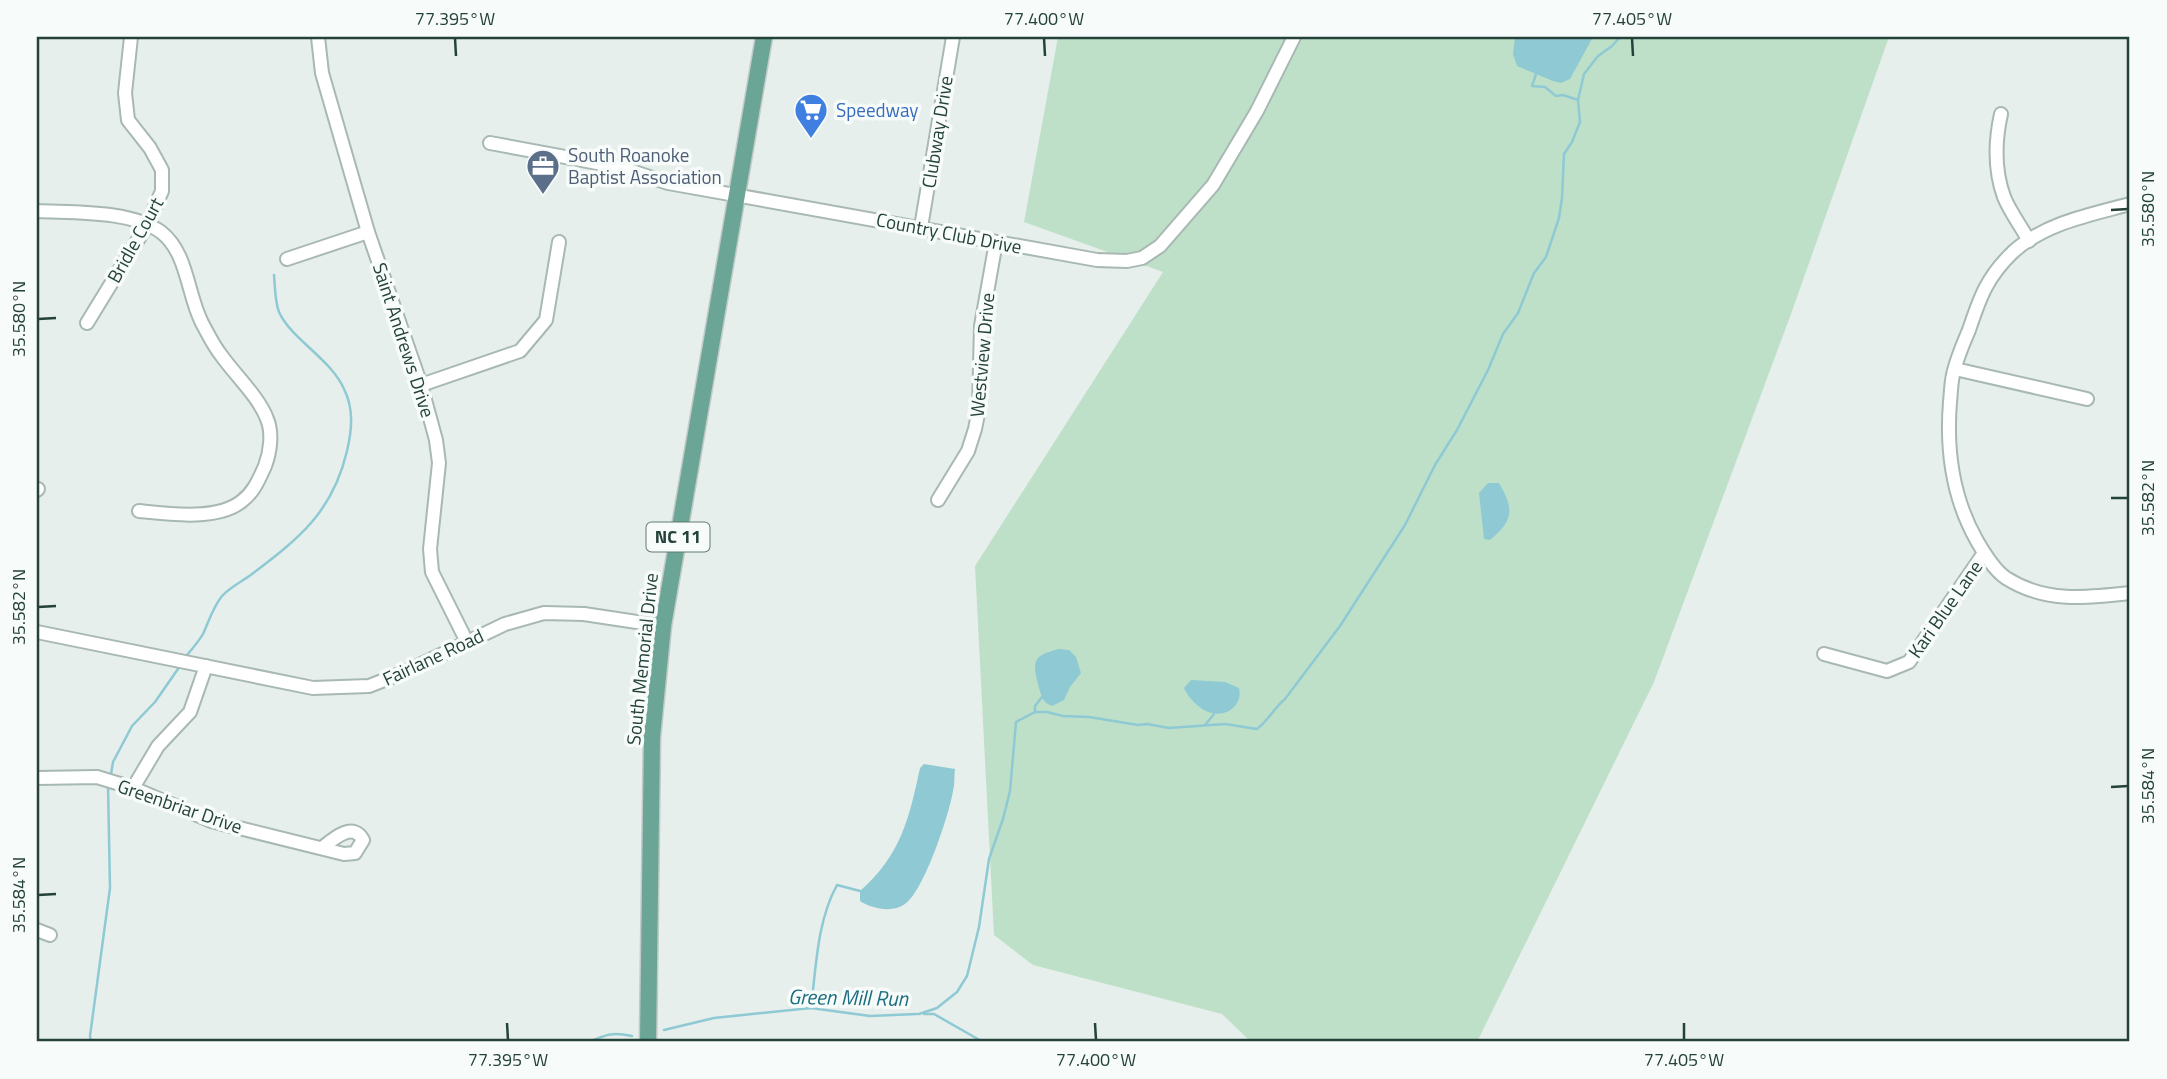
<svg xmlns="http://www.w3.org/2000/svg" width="2167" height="1079" viewBox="0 0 2167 1079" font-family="'Titillium Web',sans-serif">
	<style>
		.green { fill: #bfe0c8 }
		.water { fill: #8ec9d4 }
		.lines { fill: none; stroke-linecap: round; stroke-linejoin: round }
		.stream { stroke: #8ec9d4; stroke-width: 2.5 }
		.minor-casing { stroke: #a8b8b2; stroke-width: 16 }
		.major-casing { stroke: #c2cac8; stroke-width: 19 }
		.minor { stroke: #fff; stroke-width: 12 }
		.major { stroke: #6aa596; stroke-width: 16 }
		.ticks { fill: none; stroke: #24423a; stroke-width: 2.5 }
		.labels { text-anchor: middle; stroke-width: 7; stroke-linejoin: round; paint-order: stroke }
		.shield { fill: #f7fbf9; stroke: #637a73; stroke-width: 2 }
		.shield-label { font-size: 18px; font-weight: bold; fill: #24423a }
		.shop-label { font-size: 19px; fill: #366cbe; stroke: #f7fbf9; text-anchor: start }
		.street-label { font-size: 19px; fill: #24423a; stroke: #f7fbf9 }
		.service-label { font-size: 19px; fill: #4e5e75; stroke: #f7fbf9; text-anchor: start }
		.water-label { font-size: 21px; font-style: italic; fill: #1c6f80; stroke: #f7fbf9 }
		.neatline { fill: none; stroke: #24423a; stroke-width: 2.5 }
		.ticks-label { font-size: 18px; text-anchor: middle; fill: #24423a }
	</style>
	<rect width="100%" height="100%" fill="#e6efeb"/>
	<!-- green -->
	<polygon class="green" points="1058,37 1889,37 1791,314 1654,682 1477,1042 1251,1042 1222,1014 1033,965 994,935 975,566 1163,272 1024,222"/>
	<!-- water -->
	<g class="water">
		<polygon points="1515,37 1593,37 1570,79 1561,83 1553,81 1517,66 1513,54"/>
		<path d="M1488,483H1499C1514,509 1514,520 1490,540L1484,539L1479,493Z"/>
		<path d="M1059,649L1069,650L1076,657L1081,673L1070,687L1064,700L1052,706C1042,702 1042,697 1039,688C1033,663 1030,656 1059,649Z"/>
		<path d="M1191,680L1225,682L1239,688C1243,704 1228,717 1212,713C1201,711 1188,698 1184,688Z"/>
		<path d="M924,764L955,769C954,776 955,784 953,791C949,815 924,891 905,904C893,913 872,909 860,901V891C901,855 909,819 920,768Z"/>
	</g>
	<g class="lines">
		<!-- stream -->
		<g class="stream">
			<polyline points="1536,74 1532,86 1545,87 1556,96 1563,95 1578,100"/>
			<path d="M187,655C193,648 199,641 203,634C209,621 213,607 222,596C230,587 243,581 252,574C300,538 333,511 347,451C352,430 354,409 344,389C331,359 291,339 279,312C275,302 275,287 274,275"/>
			<polyline points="1035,712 1035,706 1042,697"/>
			<polyline points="1205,725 1214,714"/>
			<polyline points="111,774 113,762 132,726 155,702 180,666"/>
			<path d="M811,1008C816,968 817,921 837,885L864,892"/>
			<path d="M919,1014L937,1008L957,992L967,976L979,927L989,859L1003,819L1010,791L1016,722L1035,712H1047L1063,716L1089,717L1138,725L1147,724L1169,728L1225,724L1257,729C1268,721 1274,708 1285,699L1340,626L1405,525L1435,465L1457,430L1488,370L1503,334L1518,313L1534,273L1546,257L1559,218L1562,198L1564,154L1572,142L1580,122L1578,100L1584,74L1598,56L1612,46L1620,37"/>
			<polyline points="924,1014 934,1014 983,1042"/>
			<polyline points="664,1030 714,1018 811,1008 870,1016 917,1014"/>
			<polyline points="91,1042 90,1036 110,888 108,785"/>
			<path d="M589,1042C607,1034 613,1032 632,1036"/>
		</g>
		<defs>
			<g id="minor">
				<polyline points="318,37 322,73 368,232 421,385 436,440 439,463 430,549 432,572 467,642"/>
				<path d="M2001,114C1995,141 1994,169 2004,197C2010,212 2021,226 2029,241"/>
				<polyline points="490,143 619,167 668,183 1097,260 1127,261 1142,258 1160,246 1213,185 1257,111 1294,37"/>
				<path d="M2130,204C2090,215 2045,223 2013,252C1987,277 1980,297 1969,330C1963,344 1956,360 1953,375C1951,383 1951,393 1950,402C1946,451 1952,497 1977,541C1984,553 1994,570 2006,578C2045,603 2087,598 2130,593"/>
				<path d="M37,211C74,213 130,210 161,232C188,253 187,294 202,323C208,334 213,345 221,355C235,375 259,397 267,419C273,433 270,453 265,466C259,479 254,492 242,501C218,521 168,514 139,511"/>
				<polyline points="921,227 953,37"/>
				<polyline points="287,259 368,232"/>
				<polyline points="87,323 147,225 162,191 162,170 150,148 128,120 125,93 131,37"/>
				<polyline points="1955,369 2087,399"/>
				<polyline points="421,385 520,351 546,320 559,242"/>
				<polyline points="37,490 38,489"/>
				<polyline points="938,500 968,451 975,429 979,409 981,326 996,242"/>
				<polyline points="37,632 313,688 369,686 405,672 505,624 544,613 584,614 663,626"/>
				<polyline points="1824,654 1887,671 1909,662 1984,553"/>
				<path d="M37,778L97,777L133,788L211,821L344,854L355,853L363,840C353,821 333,839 322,848"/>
				<polyline points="133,788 158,746 190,712 206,666"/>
				<polyline points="37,930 50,935"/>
			</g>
			<polyline id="major" points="648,1042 652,737 663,626 764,37"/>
		</defs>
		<!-- minor casing -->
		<use href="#minor" class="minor-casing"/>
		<!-- major casing -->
		<use href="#major" class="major-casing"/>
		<!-- minor -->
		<use href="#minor" class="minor"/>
		<!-- major -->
		<use href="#major" class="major"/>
	</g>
	<!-- ticks -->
	<path class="ticks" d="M455,38L456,56M1044,38L1045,56M1632,38L1633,56M2111,210L2128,209M38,319L56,318M2111,498H2128M38,607L56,606M2111,787L2128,786M38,895L56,894M507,1023L508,1040M1095,1023L1096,1040M1684,1023V1040"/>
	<!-- icons -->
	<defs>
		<symbol id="supermarket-pin" viewBox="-11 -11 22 30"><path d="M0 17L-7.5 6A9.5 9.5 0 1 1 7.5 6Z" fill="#3f7fe0" stroke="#f7fbf9"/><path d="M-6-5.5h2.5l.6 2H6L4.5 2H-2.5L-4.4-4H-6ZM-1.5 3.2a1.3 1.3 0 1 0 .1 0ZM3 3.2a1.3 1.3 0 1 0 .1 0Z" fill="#fff"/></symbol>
		<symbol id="office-pin" viewBox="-11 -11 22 30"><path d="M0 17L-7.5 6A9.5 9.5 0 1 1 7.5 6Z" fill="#5c6f8a" stroke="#f7fbf9"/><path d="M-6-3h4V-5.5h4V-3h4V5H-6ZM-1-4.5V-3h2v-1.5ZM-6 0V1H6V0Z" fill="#fff"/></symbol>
	</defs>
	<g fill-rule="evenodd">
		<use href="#supermarket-pin" x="792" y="91" width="38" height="52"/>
		<use href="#office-pin" x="524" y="147" width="38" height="52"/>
	</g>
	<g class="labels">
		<!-- shield labels -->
		<rect class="shield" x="646.5" y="522.5" width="63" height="29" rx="5"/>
		<g class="shield-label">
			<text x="678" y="543">NC 11</text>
		</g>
		<!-- shop labels -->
		<g class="shop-label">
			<text x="836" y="117">Speedway</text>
		</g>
		<!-- street labels -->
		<g class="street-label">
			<text transform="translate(937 132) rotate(-81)" y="7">Clubway Drive</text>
			<text transform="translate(949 233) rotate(11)" y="7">Country Club Drive</text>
			<text transform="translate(135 240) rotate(-61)" y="7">Bridle Court</text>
			<text transform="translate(404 340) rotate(72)" y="7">Saint Andrews Drive</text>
			<text transform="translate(982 355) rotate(-85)" y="7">Westview Drive</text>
			<text transform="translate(1945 609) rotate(-55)" y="7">Kari Blue Lane</text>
			<text transform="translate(433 657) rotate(-25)" y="7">Fairlane Road</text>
			<text transform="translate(642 659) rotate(-84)" y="7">South Memorial Drive</text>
			<text transform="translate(180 806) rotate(19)" y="7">Greenbriar Drive</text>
		</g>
		<!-- service labels -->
		<g class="service-label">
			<text x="568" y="162">South Roanoke<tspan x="568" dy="22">Baptist Association</tspan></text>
		</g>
		<!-- water labels -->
		<g class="water-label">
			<text transform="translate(848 998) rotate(1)" y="7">Green Mill Run</text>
		</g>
	</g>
	<!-- border -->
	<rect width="2167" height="1079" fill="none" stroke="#f7fbf9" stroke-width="77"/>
	<rect x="38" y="38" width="2090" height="1002" class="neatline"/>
	<g class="ticks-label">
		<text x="455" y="25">77.395°W</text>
		<text x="1044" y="25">77.400°W</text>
		<text x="1632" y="25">77.405°W</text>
		<text transform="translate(2148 209) rotate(-90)" y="6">35.580°N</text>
		<text transform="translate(19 319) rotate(-90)" y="6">35.580°N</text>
		<text transform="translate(2148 498) rotate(-90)" y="6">35.582°N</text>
		<text transform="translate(19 607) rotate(-90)" y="6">35.582°N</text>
		<text transform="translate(2148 786) rotate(-90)" y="6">35.584°N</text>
		<text transform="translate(19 895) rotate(-90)" y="6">35.584°N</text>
		<text x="508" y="1066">77.395°W</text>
		<text x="1096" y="1066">77.400°W</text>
		<text x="1684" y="1066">77.405°W</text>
	</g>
</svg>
